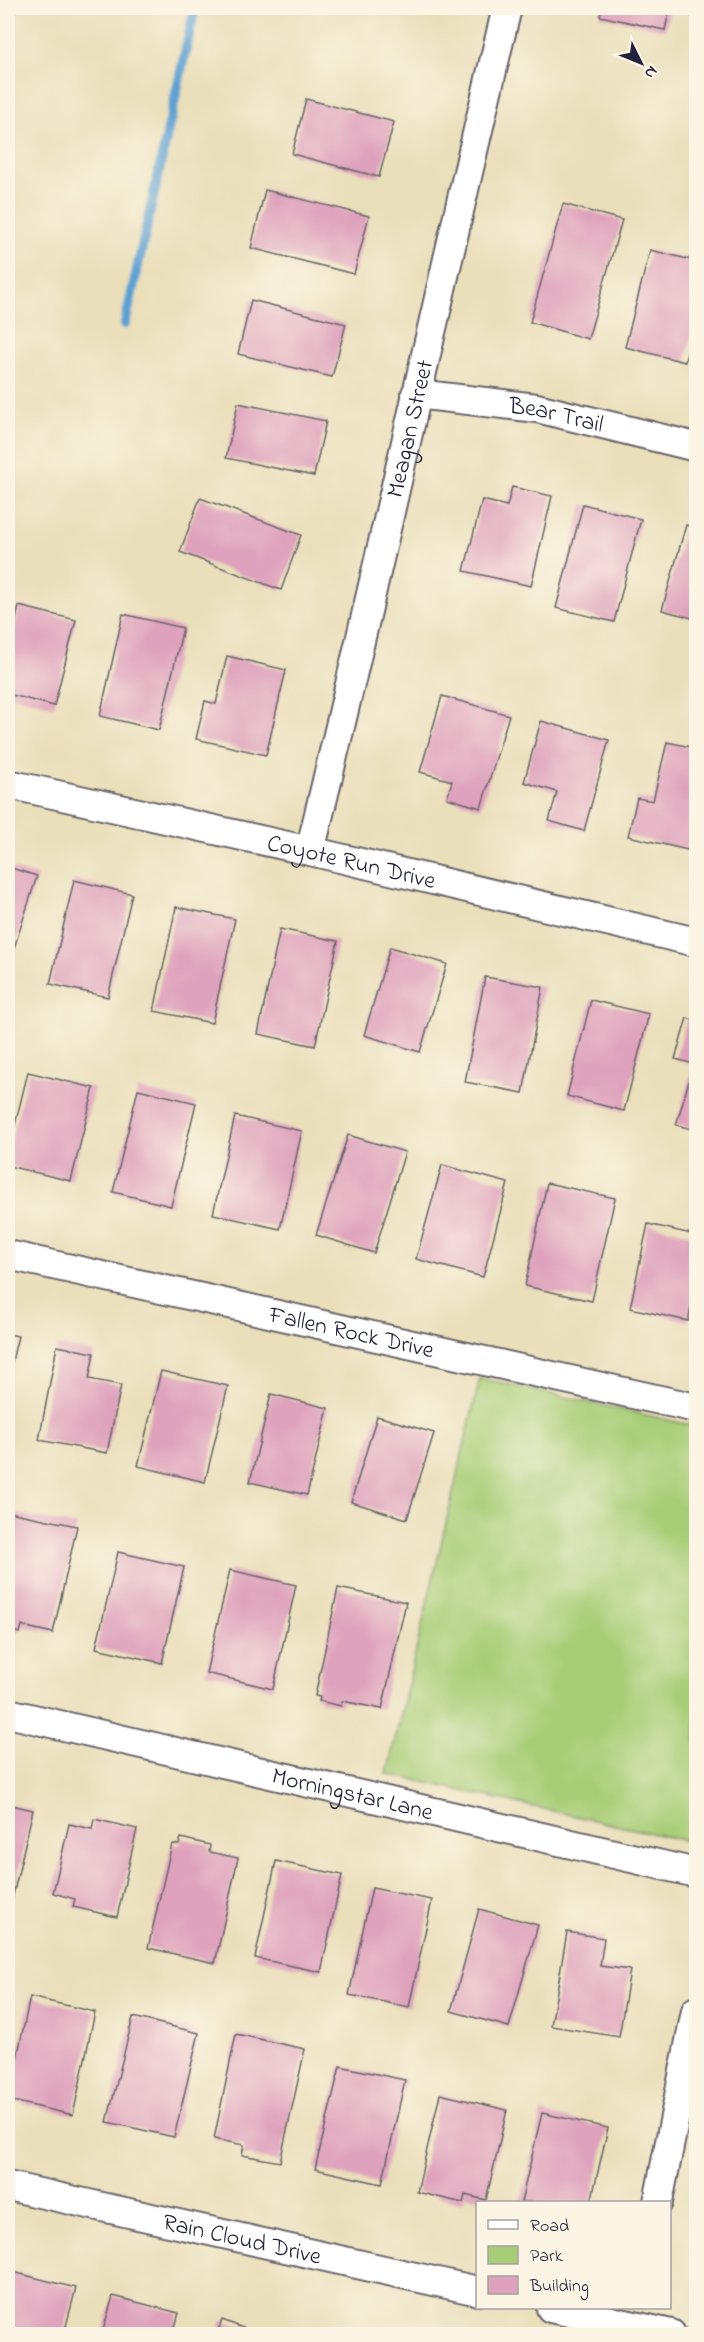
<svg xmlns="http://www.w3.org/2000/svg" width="704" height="2342" viewBox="0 0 704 2342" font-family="'Indie Flower',sans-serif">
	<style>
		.green { fill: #a8cd77; stroke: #657859; stroke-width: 1.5 }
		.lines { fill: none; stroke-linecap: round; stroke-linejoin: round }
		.stream { stroke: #5da0d1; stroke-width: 10 }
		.building { fill: #dea2bc }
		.minor-casing { stroke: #686468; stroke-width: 32 }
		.minor { stroke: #fff; stroke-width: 28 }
		.labels { text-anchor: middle; stroke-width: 4.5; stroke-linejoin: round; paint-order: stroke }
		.street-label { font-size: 24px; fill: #22223b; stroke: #fcf5e5 }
	</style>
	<rect width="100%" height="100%" fill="#fcf5e5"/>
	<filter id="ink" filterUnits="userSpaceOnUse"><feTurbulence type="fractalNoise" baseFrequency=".0167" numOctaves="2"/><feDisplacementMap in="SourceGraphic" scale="12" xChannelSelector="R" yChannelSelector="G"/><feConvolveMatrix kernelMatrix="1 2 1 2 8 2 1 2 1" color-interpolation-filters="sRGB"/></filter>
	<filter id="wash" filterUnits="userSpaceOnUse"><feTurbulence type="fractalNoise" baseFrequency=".008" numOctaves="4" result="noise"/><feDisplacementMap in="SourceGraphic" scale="24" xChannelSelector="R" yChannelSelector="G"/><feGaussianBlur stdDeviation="1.35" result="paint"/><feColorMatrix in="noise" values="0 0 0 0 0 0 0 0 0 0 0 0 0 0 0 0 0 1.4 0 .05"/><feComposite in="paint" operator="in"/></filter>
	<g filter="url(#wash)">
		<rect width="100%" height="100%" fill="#eadfbb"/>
		<!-- green -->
		<polygon class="green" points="480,1378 696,1426 696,1843 387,1774"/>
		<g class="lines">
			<!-- stream -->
			<polyline class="stream" points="125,324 195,8"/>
		</g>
		<g id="blocks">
			<!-- building -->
			<g class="building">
				<polygon points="602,8 670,8 665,30 600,16"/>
				<polygon points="306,99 394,122 379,177 292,154"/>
				<polygon points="265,190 369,216 354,274 251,248"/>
				<polygon points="563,204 622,220 588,339 530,322"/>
				<polygon points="650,250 696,261 696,317 685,362 625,347"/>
				<polygon points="251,300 346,324 332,377 238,354"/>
				<polygon points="238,403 326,421 314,476 226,458"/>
				<polygon points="512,487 552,496 531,586 464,571 482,500 507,506"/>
				<polygon points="200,498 301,535 281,590 180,552"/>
				<polygon points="583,504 641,519 614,622 556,608"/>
				<polygon points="686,525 696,528 696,619 662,610"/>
				<polygon points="19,606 76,620 54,706 8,694 8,652"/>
				<polygon points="123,614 183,628 159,730 100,716"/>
				<polygon points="227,656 286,670 266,755 196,739 205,701 216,704"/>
				<polygon points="442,696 509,715 481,808 447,798 452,781 420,772"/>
				<polygon points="541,721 609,740 584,831 549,821 557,792 524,782"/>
				<polygon points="667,742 696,748 696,852 628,836 637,798 653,801"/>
				<polygon points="8,867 37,876 8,967"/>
				<polygon points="74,880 132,894 108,997 50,984"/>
				<polygon points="176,907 235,919 212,1023 154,1011"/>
				<polygon points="280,929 338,941 315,1046 258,1034"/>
				<polygon points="390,947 447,964 420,1052 364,1035"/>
				<polygon points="485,977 543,987 523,1093 465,1082"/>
				<polygon points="591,1000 649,1014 624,1111 567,1096"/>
				<polygon points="687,1018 696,1021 696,1130 676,1125 694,1064 675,1059"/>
				<polygon points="28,1072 94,1088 71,1181 8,1166 8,1153"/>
				<polygon points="138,1089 196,1103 171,1206 113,1192"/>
				<polygon points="235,1116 302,1131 280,1229 213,1214"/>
				<polygon points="348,1135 405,1152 374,1253 316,1235"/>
				<polygon points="442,1165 508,1183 483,1277 416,1259"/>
				<polygon points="547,1183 615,1198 592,1301 525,1286"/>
				<polygon points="648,1224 696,1235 696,1284 688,1321 630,1308"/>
				<polygon points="8,1334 18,1336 8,1378"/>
				<polygon points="57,1346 94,1353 89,1379 121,1385 107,1453 39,1440"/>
				<polygon points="161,1371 228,1386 205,1482 138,1466"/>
				<polygon points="271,1394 328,1408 307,1495 250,1482"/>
				<polygon points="377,1416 434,1433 407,1519 351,1502"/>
				<polygon points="9,1512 77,1526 53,1633 22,1626 20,1633 8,1630"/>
				<polygon points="118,1552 184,1567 162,1663 96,1648"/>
				<polygon points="230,1570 296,1585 273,1689 206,1673"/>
				<polygon points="338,1588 406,1602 382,1709 342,1701 341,1706 319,1701 320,1697 315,1696"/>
				<polygon points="8,1804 33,1810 8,1917"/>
				<polygon points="94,1819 137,1829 117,1917 73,1907 75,1899 53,1893 69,1824 92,1829"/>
				<polygon points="181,1838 210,1845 209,1852 238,1858 215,1963 148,1948 172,1844 179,1845"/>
				<polygon points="276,1861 342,1875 321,1972 255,1958"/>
				<polygon points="372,1888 432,1900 409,2007 349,1995"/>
				<polygon points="479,1909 538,1925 509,2027 451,2011"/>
				<polygon points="567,1932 604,1938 600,1966 630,1970 619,2037 551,2026"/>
				<polygon points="30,1997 95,2012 73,2115 8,2100"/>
				<polygon points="133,2017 199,2033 174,2137 107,2122"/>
				<polygon points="236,2034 305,2049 280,2162 242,2155 244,2145 214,2139"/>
				<polygon points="340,2066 405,2080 382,2184 315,2169"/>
				<polygon points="440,2094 507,2110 486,2200 465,2195 463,2203 417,2192"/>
				<polygon points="542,2113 608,2128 591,2202 521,2202"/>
				<polygon points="9,2271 76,2288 64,2334 8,2334"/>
				<polygon points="113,2296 179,2313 173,2334 102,2334"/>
				<polygon points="222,2320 259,2334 217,2334"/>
			</g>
		</g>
	</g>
	<g filter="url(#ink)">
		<use href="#blocks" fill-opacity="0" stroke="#686468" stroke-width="1.5"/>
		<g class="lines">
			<defs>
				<g id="minor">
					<path id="s1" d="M416,394L537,408L696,447"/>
					<path id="s2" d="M8,784L310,851L696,942"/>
					<path id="s3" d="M310,851C379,571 439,288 507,8"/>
					<path id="s4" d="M8,1255L696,1408"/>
					<path id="s5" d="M8,1713L696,1873"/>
					<path id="s6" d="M8,2186L478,2291"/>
					<polyline points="658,2202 696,2011"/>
					<polyline points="551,2308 671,2334"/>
				</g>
			</defs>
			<!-- minor casing -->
			<use href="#minor" class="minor-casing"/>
			<!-- minor -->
			<use href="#minor" class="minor"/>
		</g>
	</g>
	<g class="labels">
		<!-- street labels -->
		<g class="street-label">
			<text dy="8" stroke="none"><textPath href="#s1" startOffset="142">Bear Trail</textPath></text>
			<text dy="8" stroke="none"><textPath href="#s3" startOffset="434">Meagan Street</textPath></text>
			<text dy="8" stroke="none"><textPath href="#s2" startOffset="352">Coyote Run Drive</textPath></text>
			<text dy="8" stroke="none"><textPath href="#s4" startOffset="352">Fallen Rock Drive</textPath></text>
			<text dy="8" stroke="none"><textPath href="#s5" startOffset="354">Morningstar Lane</textPath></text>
			<text dy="8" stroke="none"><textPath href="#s6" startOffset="240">Rain Cloud Drive</textPath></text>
		</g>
	</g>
	<!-- margin -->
	<rect width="704" height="2342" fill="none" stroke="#fcf5e5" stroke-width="30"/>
	<!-- legend -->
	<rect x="476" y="2201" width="195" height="108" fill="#fcf5e5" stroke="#a5a1a1" stroke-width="1.5"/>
	<rect x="488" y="2220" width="30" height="9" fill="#ffffff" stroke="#a5a1a1" stroke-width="1.5"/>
	<text x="530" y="2231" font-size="18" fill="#22223b">Road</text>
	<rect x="488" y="2246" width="30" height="18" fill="#a8cd77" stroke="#a5a1a1" stroke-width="1.5"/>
	<text x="530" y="2261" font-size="18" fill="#22223b">Park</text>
	<rect x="488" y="2276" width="30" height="18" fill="#dea2bc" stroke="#a5a1a1" stroke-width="1.5"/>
	<text x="530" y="2291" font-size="18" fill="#22223b">Building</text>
	<!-- north arrow -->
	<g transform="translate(641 63) rotate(133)" stroke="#fcf5e5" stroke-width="4.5" paint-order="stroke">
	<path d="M0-4.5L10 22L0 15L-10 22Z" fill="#22223b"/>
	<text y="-9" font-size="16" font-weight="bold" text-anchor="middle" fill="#22223b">N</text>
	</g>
</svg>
